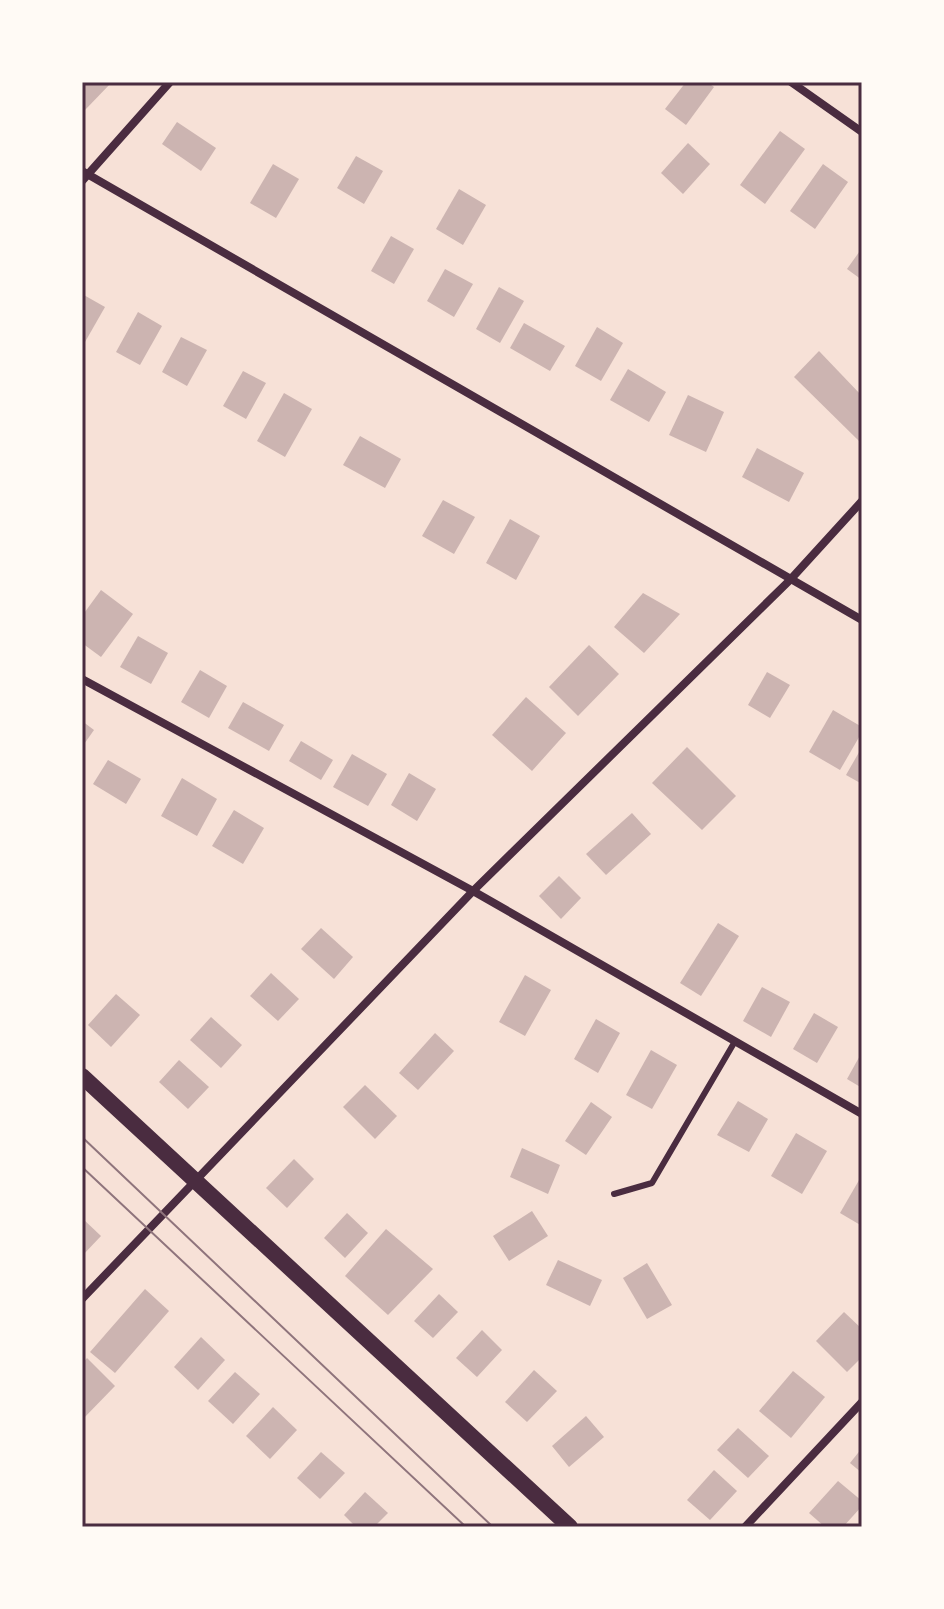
<svg xmlns="http://www.w3.org/2000/svg" width="944" height="1609" viewBox="0 0 944 1609" font-family="Raleway,sans-serif">
	<style>
		.building { fill: #ccb4b1 }
		.lines { fill: none; stroke-linecap: round; stroke-linejoin: round }
		.service { stroke: #4a2c40; stroke-width: 6 }
		.minor { stroke: #4a2c40; stroke-width: 8 }
		.secondary { stroke: #4a2c40; stroke-width: 16 }
		.tram { stroke: #8f747c; stroke-width: 2 }
		.neatline { fill: none; stroke: #4a2c40; stroke-width: 3 }
	</style>
	<rect width="100%" height="100%" fill="#f7e1d7"/>
	<!-- building -->
	<g class="building">
		<polygon points="82,82 112,82 85,110 82,107"/>
		<polygon points="686,82 707,82 714,87 686,125 665,109"/>
		<polygon points="177,122 216,148 201,171 162,144"/>
		<polygon points="780,131 805,149 765,204 740,185"/>
		<polygon points="688,143 710,164 683,194 661,173"/>
		<polygon points="356,156 383,171 364,204 337,188"/>
		<polygon points="273,164 299,179 276,218 250,203"/>
		<polygon points="823,164 848,182 815,229 790,211"/>
		<polygon points="459,189 486,205 463,245 436,229"/>
		<polygon points="391,236 414,249 394,284 371,271"/>
		<polygon points="862,248 862,280 847,269"/>
		<polygon points="445,269 473,284 454,317 427,301"/>
		<polygon points="499,287 524,301 500,343 476,329"/>
		<polygon points="82,294 105,307 85,342 82,340"/>
		<polygon points="138,312 162,326 140,365 116,352"/>
		<polygon points="524,323 565,346 550,371 510,348"/>
		<polygon points="597,327 623,343 601,381 575,366"/>
		<polygon points="181,337 207,350 187,386 162,372"/>
		<polygon points="819,351 862,396 862,437 859,441 794,377"/>
		<polygon points="628,369 666,392 649,422 610,400"/>
		<polygon points="243,371 266,383 246,419 223,406"/>
		<polygon points="284,393 312,409 285,457 257,441"/>
		<polygon points="688,395 724,412 706,452 669,435"/>
		<polygon points="360,436 401,459 385,488 343,465"/>
		<polygon points="757,448 804,473 789,502 742,477"/>
		<polygon points="443,500 475,517 454,554 422,536"/>
		<polygon points="510,519 540,536 516,580 486,563"/>
		<polygon points="101,590 133,614 101,657 82,643 82,616"/>
		<polygon points="643,593 680,614 644,653 614,627"/>
		<polygon points="138,636 168,653 151,684 120,667"/>
		<polygon points="589,645 619,674 578,716 549,687"/>
		<polygon points="200,670 227,686 209,718 181,702"/>
		<polygon points="767,672 790,685 770,718 748,705"/>
		<polygon points="526,697 566,733 532,771 492,735"/>
		<polygon points="243,702 284,725 269,751 228,728"/>
		<polygon points="833,710 862,727 862,732 840,770 809,752"/>
		<polygon points="82,721 94,730 82,747"/>
		<polygon points="301,741 333,760 321,780 289,761"/>
		<polygon points="687,747 736,796 702,830 652,783"/>
		<polygon points="862,747 862,784 846,775"/>
		<polygon points="352,754 387,774 368,806 333,787"/>
		<polygon points="108,760 141,779 126,804 93,784"/>
		<polygon points="409,773 436,789 417,821 391,805"/>
		<polygon points="182,778 217,799 197,836 161,816"/>
		<polygon points="234,810 264,828 243,864 212,846"/>
		<polygon points="632,813 651,834 606,875 586,854"/>
		<polygon points="559,876 581,898 561,919 539,896"/>
		<polygon points="718,923 739,936 701,996 680,983"/>
		<polygon points="321,928 353,957 334,979 301,949"/>
		<polygon points="271,973 299,999 278,1021 250,996"/>
		<polygon points="525,975 551,990 525,1036 499,1022"/>
		<polygon points="762,987 790,1002 771,1037 743,1021"/>
		<polygon points="116,994 140,1015 111,1047 88,1025"/>
		<polygon points="814,1013 838,1027 817,1063 793,1049"/>
		<polygon points="211,1017 242,1045 221,1068 190,1040"/>
		<polygon points="596,1019 620,1033 598,1073 574,1059"/>
		<polygon points="435,1033 454,1051 418,1090 399,1073"/>
		<polygon points="651,1050 677,1065 652,1109 626,1095"/>
		<polygon points="862,1052 862,1088 847,1079"/>
		<polygon points="179,1060 209,1087 188,1109 159,1082"/>
		<polygon points="365,1085 397,1116 375,1139 343,1107"/>
		<polygon points="738,1101 768,1119 749,1152 717,1135"/>
		<polygon points="591,1102 612,1117 586,1155 565,1141"/>
		<polygon points="796,1133 827,1151 802,1194 771,1176"/>
		<polygon points="522,1148 560,1165 548,1194 510,1177"/>
		<polygon points="294,1159 314,1179 287,1208 266,1188"/>
		<polygon points="862,1175 862,1226 840,1213"/>
		<polygon points="532,1211 548,1236 509,1261 493,1236"/>
		<polygon points="347,1213 368,1233 345,1258 324,1238"/>
		<polygon points="82,1218 101,1236 82,1256"/>
		<polygon points="386,1229 433,1269 388,1315 345,1276"/>
		<polygon points="558,1260 602,1280 590,1306 546,1285"/>
		<polygon points="647,1263 672,1305 647,1319 623,1278"/>
		<polygon points="145,1289 169,1311 115,1373 90,1352"/>
		<polygon points="439,1294 458,1312 433,1338 414,1321"/>
		<polygon points="844,1312 862,1329 862,1357 847,1372 816,1341"/>
		<polygon points="482,1330 502,1350 477,1377 456,1358"/>
		<polygon points="201,1337 225,1360 198,1390 174,1367"/>
		<polygon points="87,1358 115,1386 82,1420 82,1364"/>
		<polygon points="534,1370 557,1391 527,1422 505,1402"/>
		<polygon points="793,1371 825,1397 791,1438 759,1411"/>
		<polygon points="235,1372 260,1394 233,1424 208,1401"/>
		<polygon points="273,1407 297,1430 270,1459 246,1436"/>
		<polygon points="586,1416 604,1437 569,1467 552,1446"/>
		<polygon points="738,1428 769,1456 748,1478 717,1450"/>
		<polygon points="862,1448 862,1473 850,1463"/>
		<polygon points="321,1452 345,1473 320,1499 297,1478"/>
		<polygon points="714,1470 737,1491 710,1520 687,1500"/>
		<polygon points="838,1481 862,1501 862,1506 843,1527 825,1527 809,1513"/>
		<polygon points="365,1492 388,1513 374,1527 356,1527 344,1515"/>
	</g>
	<g class="lines">
		<!-- service -->
		<polyline class="service" points="614,1194 652,1183 734,1043"/>
		<!-- minor -->
		<g class="minor">
			<polyline points="791,82 862,132"/>
			<polyline points="82,171 862,620"/>
			<polyline points="82,181 170,82"/>
			<polyline points="82,679 473,891 862,1114"/>
			<polyline points="82,1299 473,891 790,580 862,501"/>
			<polyline points="745,1527 862,1402"/>
		</g>
		<!-- secondary -->
		<polyline class="secondary" points="82,1076 570,1527"/>
		<!-- tram -->
		<g class="tram">
			<polyline points="82,1137 493,1527"/>
			<polyline points="82,1167 466,1527"/>
		</g>
	</g>
	<!-- border -->
	<rect width="944" height="1609" fill="none" stroke="#fffaf5" stroke-width="168"/>
	<rect x="84" y="84" width="776" height="1441" class="neatline"/>
</svg>
